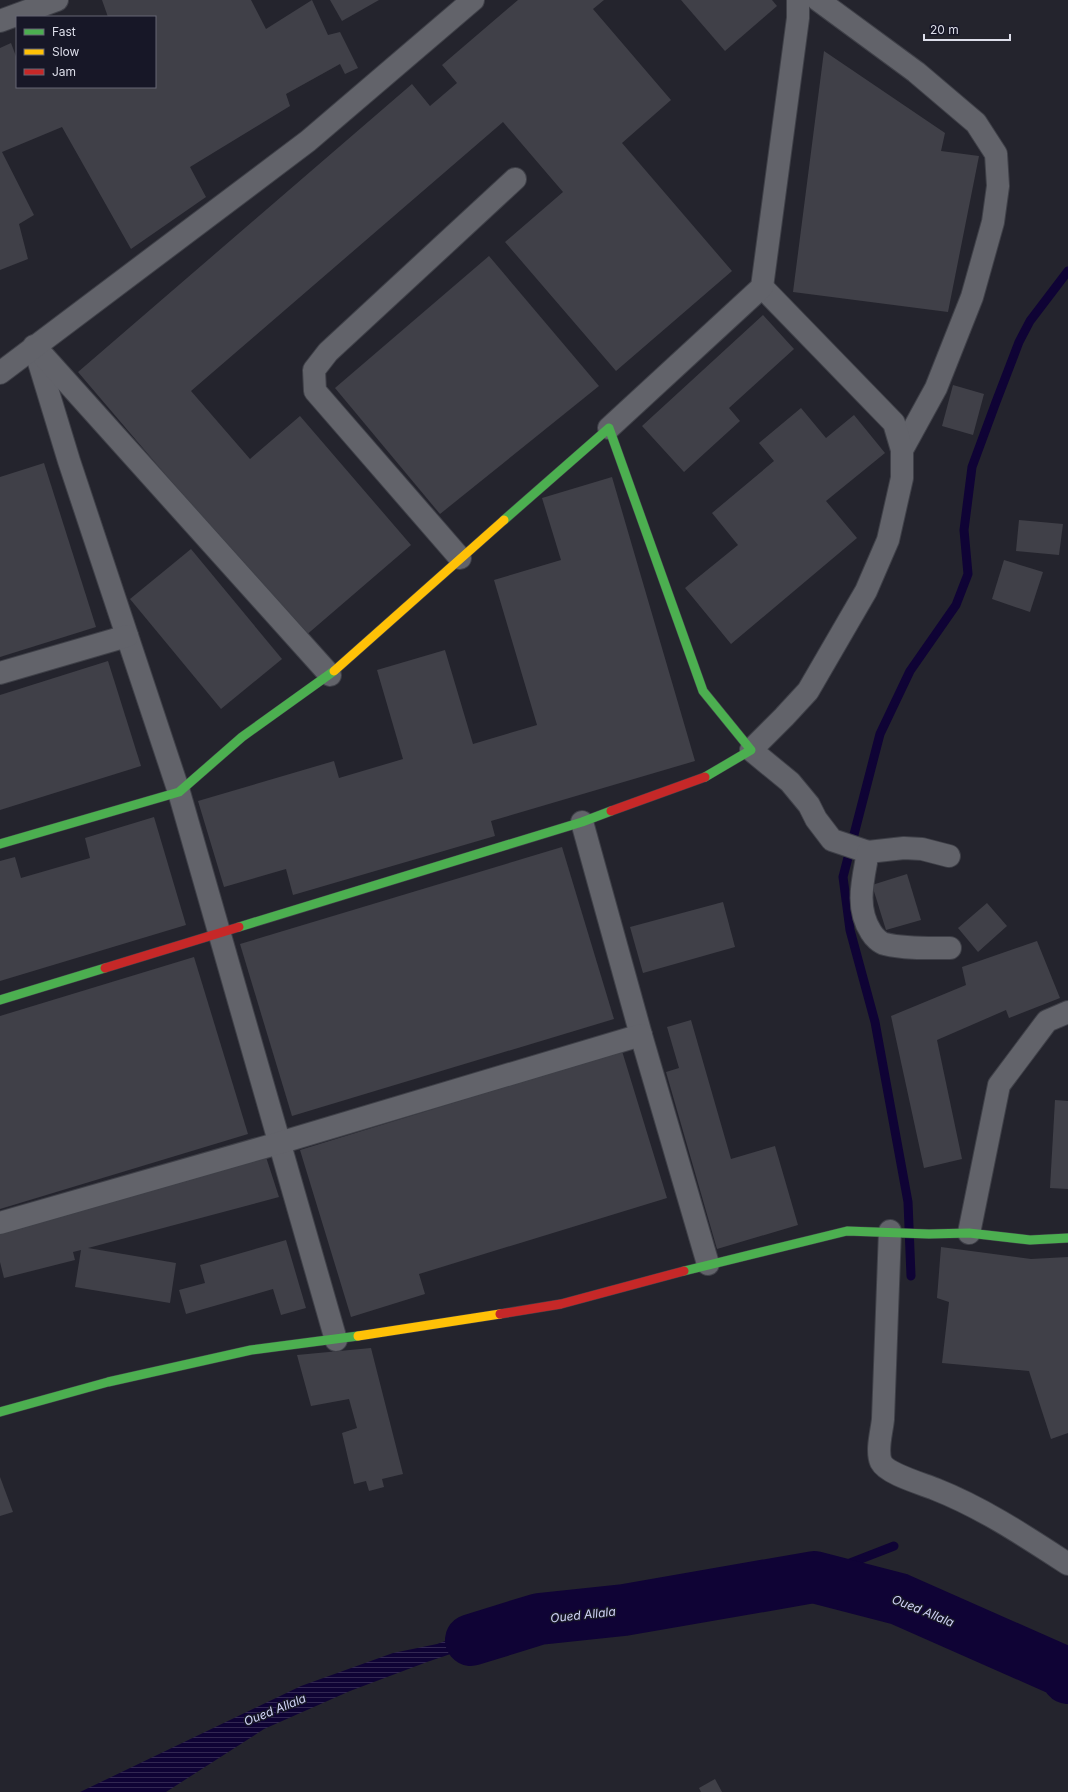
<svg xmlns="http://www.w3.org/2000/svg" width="1068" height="1792" viewBox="0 0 1068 1792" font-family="Inter,sans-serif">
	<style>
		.water { fill: url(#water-rules) }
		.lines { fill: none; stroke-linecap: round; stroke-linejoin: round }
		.stream { stroke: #0f0335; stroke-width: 9 }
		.river { stroke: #0f0335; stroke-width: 52 }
		.building { fill: #404048 }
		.street-casing { stroke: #3f4048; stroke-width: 24 }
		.fast-casing { stroke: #3f4048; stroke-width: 10 }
		.slow-casing { stroke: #3f4048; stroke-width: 10 }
		.jam-casing { stroke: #3f4048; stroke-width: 10 }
		.street { stroke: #62636a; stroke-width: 22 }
		.fast { stroke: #4caf50; stroke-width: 9 }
		.slow { stroke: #ffc107; stroke-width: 9 }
		.jam { stroke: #c62828; stroke-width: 9 }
		.labels { text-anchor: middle; stroke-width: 3; stroke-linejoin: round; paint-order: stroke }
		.water-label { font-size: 12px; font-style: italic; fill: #d1d4f8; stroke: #171727 }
	</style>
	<defs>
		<pattern id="water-rules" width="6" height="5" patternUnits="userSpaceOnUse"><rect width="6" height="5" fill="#0f0335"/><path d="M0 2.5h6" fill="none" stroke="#322752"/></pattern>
	</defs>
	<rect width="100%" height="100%" fill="#24242d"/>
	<!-- water -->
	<polygon class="water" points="508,1618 539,1619 526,1627 492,1640 427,1662 350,1691 264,1729 166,1792 80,1792 301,1686 393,1653 437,1644"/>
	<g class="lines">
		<!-- stream -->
		<g class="stream">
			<polyline points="911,1276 908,1202 875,1022 850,930 843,877 880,734 910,671 956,605 968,574 964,530 972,467 996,402 1019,342 1030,321 1068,271"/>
			<polyline points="814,1577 894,1546"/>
		</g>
		<!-- river -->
		<polyline class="river" points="471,1640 539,1619 624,1610 814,1577 899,1599 1062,1671 1068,1678"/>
	</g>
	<!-- building -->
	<g class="building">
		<polygon points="102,0 251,0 266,29 312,0 328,35 340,32 358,68 345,74 340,64 286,94 290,106 190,167 206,197 131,249 62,127 2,152 34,215 19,224 28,259 0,270 0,48 11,43 17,59 17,87 155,87 155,17 108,17"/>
		<polygon points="330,0 379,0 342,21"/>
		<polygon points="518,0 604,0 593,9 671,100 622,143 732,271 616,371 505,242 563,192 503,122 191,391 250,459 300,416 411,545 304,637 78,372 412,84 430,106 457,83 442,65"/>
		<polygon points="681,0 772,0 777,6 725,51"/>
		<polygon points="824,51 945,133 941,151 979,156 948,312 793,292"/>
		<polygon points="489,256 599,386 440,514 335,388"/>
		<polygon points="763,315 794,349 729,408 740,421 684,472 642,426"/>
		<polygon points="953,385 984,394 973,435 942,426"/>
		<polygon points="801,408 826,438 854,415 885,453 826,501 857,538 731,644 685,588 738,545 712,513 774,461 759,443"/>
		<polygon points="44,463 96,627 0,657 0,477"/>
		<polygon points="612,477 695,761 491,821 495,836 293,895 286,869 224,887 198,801 334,761 339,778 403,759 377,670 445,650 473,744 537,725 494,580 561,560 542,498"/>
		<polygon points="1019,520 1063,524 1059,555 1016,551"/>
		<polygon points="191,549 282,659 221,709 130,599"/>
		<polygon points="1004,560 1043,572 1030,612 992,599"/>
		<polygon points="108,661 141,766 0,810 0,695"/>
		<polygon points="154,817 186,925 0,981 0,861 15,857 21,878 90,858 85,838"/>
		<polygon points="562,847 614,1019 292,1116 240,944"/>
		<polygon points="907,874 921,920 886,930 872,885"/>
		<polygon points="723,902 735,947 643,973 630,927"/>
		<polygon points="987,903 1007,926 978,952 958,928"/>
		<polygon points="1037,941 1060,998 1009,1018 1006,1010 937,1040 962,1159 924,1168 891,1016 966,985 962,967"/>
		<polygon points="194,957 248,1134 0,1209 0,1016"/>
		<polygon points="691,1020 731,1159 775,1146 798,1225 717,1249 666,1072 679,1068 667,1027"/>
		<polygon points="622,1051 667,1198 419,1274 425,1294 351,1317 300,1150"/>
		<polygon points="1055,1100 1068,1101 1068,1189 1050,1188"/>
		<polygon points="266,1157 279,1197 88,1248 176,1263 170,1303 75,1287 81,1250 73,1252 75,1260 4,1278 0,1262 0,1233"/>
		<polygon points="286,1240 306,1308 281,1315 273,1289 186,1314 179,1290 205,1283 200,1265"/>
		<polygon points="941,1247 1031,1259 1068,1257 1068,1433 1051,1439 1029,1371 942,1363 949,1302 937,1298"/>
		<polygon points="371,1348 403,1474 382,1479 384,1487 369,1491 366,1481 354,1484 342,1433 357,1428 349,1399 311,1406 297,1355"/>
		<polygon points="0,1477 13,1512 0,1516"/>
		<polygon points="715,1779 722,1792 701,1792 699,1788"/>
	</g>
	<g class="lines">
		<defs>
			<g id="street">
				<polyline points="818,0 916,72 976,123 996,154 998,186 993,222 972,297 936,388 902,450"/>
				<polyline points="0,21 57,0"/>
				<polyline points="762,287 894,423 902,450 902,478 888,540 866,591 808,691 784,717 751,750 790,782 809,805 816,819 832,840 868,852"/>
				<polyline points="34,346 69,461 179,792 336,1340"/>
				<polyline points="39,351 330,675"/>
				<polyline points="0,373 308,141 473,0"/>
				<polyline points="609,428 762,287 798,18 798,0"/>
				<polyline points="460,558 315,391 314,370 328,352 515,179"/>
				<polyline points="0,673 127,636"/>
				<polyline points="582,822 641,1035"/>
				<path d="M949,856L922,849L904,848L868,852C863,880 855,907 871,932C874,937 880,943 885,944C906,949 929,948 950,948"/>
				<polyline points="0,1223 279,1143 641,1035 708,1264"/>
				<path d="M890,1231L883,1419C882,1431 876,1450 881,1462C887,1474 923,1484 935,1489C983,1508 1025,1536 1068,1564"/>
				<polyline points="969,1233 999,1085 1047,1021 1068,1012"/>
			</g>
			<g id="fast">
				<polyline points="504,520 609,428 703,691 751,750 705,777"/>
				<polyline points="0,844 179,792 242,737 334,671"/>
				<polyline points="239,927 582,822 611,811"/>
				<polyline points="0,1000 105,968"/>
				<polyline points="684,1271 847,1231 929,1234 969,1233 1030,1240 1068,1238"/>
				<polyline points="0,1412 108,1382 251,1350 358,1336"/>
			</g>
			<g id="slow">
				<polyline points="334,671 504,520"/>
				<polyline points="358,1336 500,1314"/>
			</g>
			<g id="jam">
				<polyline points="611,811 705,777"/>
				<polyline points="105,968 239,927"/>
				<polyline points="500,1314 561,1304 684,1271"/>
			</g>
		</defs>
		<!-- street casing -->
		<use href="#street" class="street-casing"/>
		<!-- fast casing -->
		<use href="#fast" class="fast-casing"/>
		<!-- slow casing -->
		<use href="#slow" class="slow-casing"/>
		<!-- jam casing -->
		<use href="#jam" class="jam-casing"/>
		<!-- street -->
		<use href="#street" class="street"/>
		<!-- fast -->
		<use href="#fast" class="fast"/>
		<!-- slow -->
		<use href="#slow" class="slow"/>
		<!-- jam -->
		<use href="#jam" class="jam"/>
	</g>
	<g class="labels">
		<!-- water labels -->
		<g class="water-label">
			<text transform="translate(923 1611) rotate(22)" y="4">Oued Allala</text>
			<text transform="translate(583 1615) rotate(-6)" y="4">Oued Allala</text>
			<text transform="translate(275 1710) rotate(-22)" y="4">Oued Allala</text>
		</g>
	</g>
	<!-- legend -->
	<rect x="16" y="16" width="140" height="72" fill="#171727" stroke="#666775"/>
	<rect x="24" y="29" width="20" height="6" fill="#4caf50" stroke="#666775"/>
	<text x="52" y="36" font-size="12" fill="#dddeea">Fast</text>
	<rect x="24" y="49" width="20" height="6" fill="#ffc107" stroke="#666775"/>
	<text x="52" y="56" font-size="12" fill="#dddeea">Slow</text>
	<rect x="24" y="69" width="20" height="6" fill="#c62828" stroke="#666775"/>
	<text x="52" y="76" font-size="12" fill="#dddeea">Jam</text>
	<!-- scale -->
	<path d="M924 34v6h86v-6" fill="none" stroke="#dddeea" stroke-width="2"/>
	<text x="930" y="34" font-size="12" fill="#dddeea" stroke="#171727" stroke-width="3" paint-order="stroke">20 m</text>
</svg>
